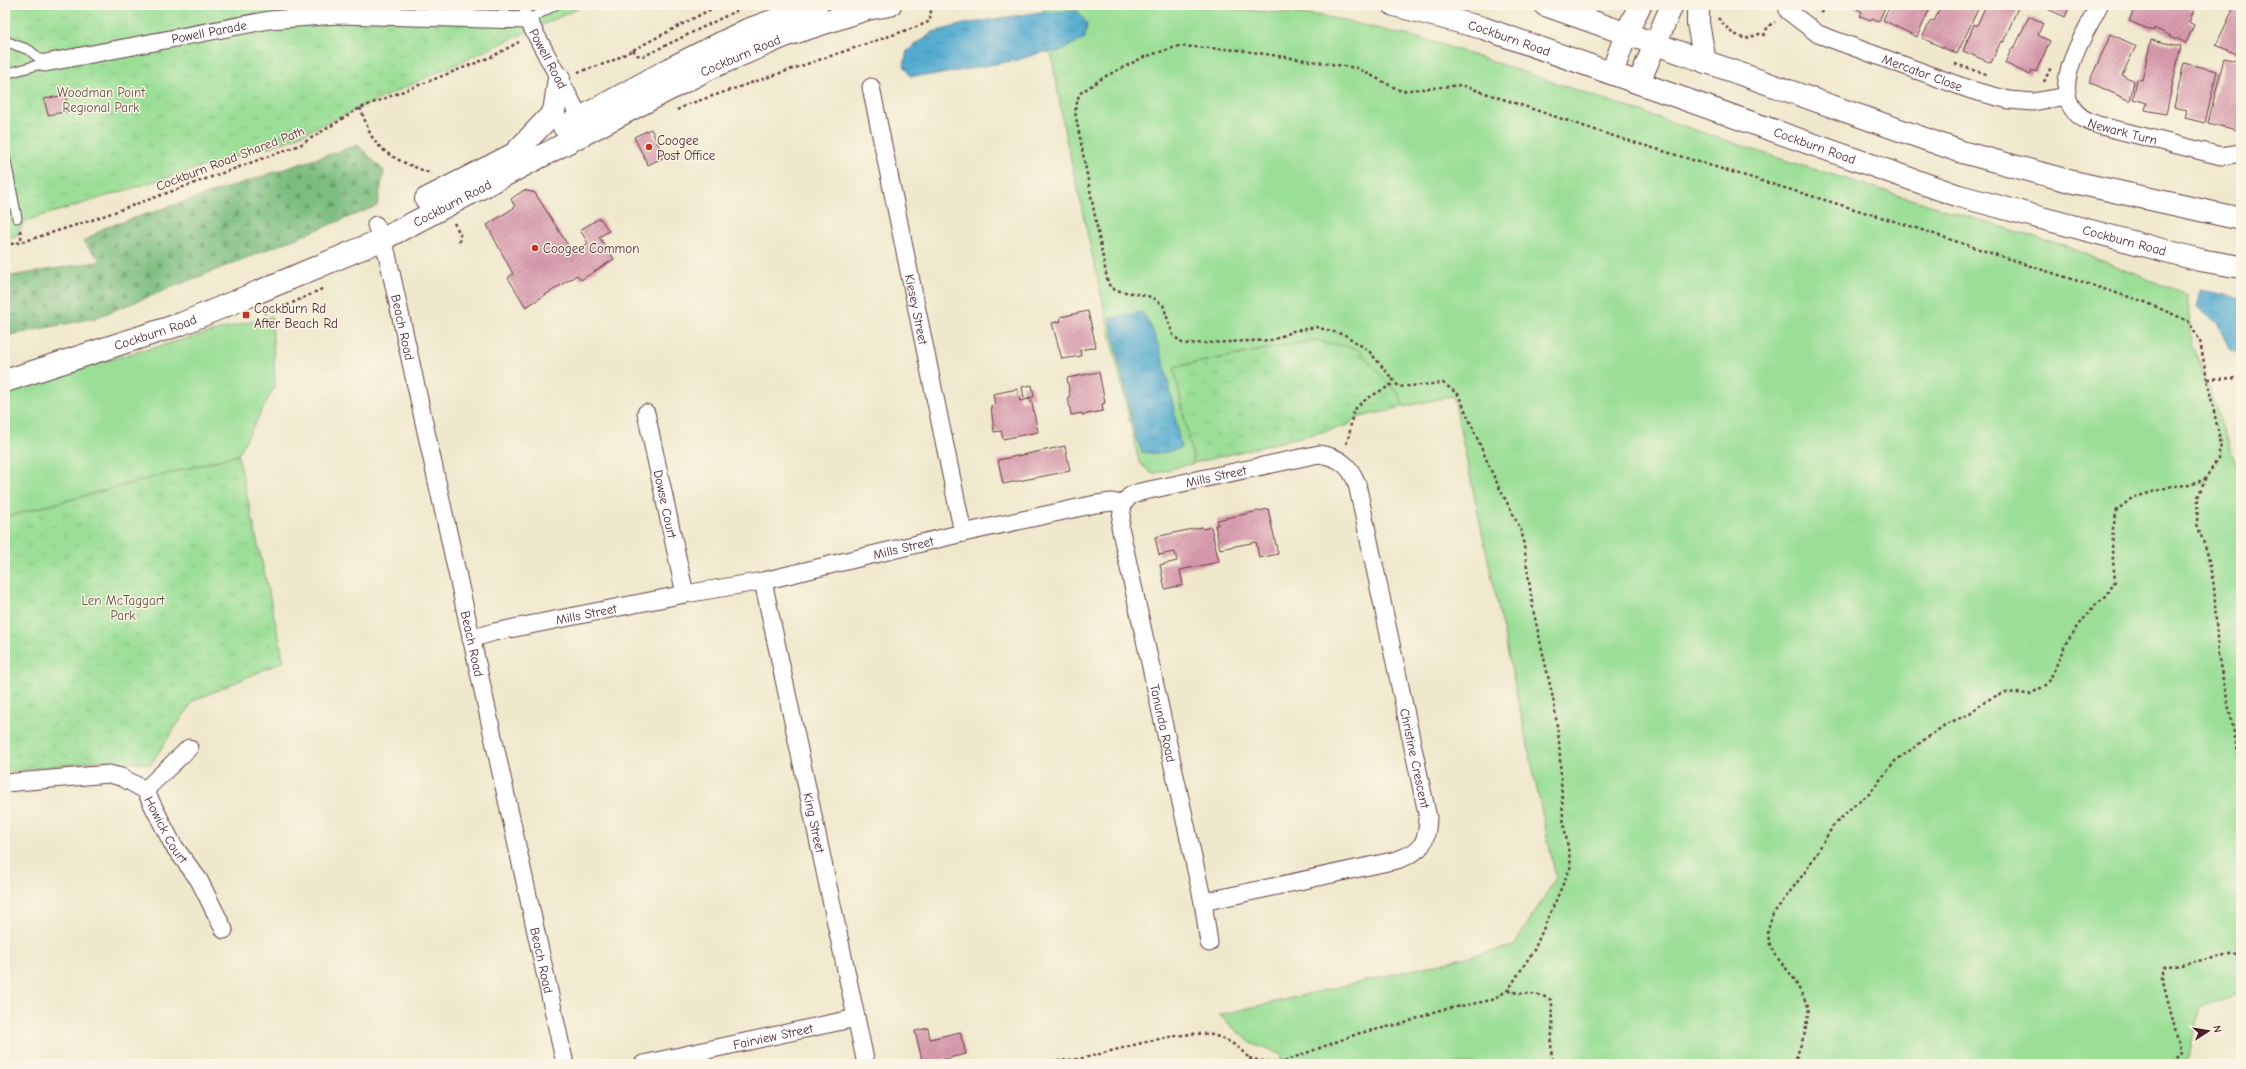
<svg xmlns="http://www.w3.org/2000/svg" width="2246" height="1069" viewBox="0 0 2246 1069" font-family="'Comic Neue',sans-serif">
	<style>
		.green { fill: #9bdf97; stroke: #727f61 }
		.forest { fill: url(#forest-firs); stroke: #636e56 }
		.park { fill: url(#park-tufts); stroke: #727f61 }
		.water { fill: url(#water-ripples); stroke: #4e657e }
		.building { fill: url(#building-hatch) }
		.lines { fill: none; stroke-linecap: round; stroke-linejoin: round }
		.lane-casing { stroke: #633d43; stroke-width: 11 }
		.street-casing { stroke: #633d43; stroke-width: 19 }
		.secondary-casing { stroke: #633d43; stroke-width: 24 }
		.primary-casing { stroke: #633d43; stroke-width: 24 }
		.path { stroke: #633d43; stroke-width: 2.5; stroke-dasharray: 3 3; stroke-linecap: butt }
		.lane { stroke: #fff; stroke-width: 9 }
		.street { stroke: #fff; stroke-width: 17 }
		.secondary { stroke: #fff; stroke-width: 22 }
		.primary { stroke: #fff; stroke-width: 22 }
		.poi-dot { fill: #c8321e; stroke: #fcf5e5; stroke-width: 1.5 }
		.labels { text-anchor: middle; stroke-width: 3; stroke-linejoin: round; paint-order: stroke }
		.street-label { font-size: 13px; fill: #4a1f2b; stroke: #fcf5e5 }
		.park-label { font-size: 13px; fill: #5e4f46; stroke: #fcf5e5 }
		.poi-label { font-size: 13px; fill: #4a1f2b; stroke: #fcf5e5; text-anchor: start }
	</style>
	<defs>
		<pattern id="forest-firs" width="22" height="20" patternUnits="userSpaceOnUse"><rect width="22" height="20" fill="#7cbe80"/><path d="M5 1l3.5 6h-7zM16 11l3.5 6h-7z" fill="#689a69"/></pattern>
		<pattern id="park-tufts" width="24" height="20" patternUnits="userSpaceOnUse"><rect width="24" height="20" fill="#9bdf97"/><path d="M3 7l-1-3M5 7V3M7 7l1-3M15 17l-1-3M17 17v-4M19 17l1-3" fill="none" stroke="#87bf82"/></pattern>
		<pattern id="water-ripples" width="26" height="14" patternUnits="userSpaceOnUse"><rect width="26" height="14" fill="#53abd0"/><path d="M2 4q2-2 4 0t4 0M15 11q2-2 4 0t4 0" fill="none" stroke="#478ba9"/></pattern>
		<pattern id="building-hatch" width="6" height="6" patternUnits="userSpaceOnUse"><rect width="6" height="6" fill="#d99bae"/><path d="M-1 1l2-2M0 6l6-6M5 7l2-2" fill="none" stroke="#b27e8e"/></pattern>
	</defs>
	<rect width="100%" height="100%" fill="#fcf5e5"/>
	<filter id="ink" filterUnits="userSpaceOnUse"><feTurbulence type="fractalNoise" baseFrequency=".025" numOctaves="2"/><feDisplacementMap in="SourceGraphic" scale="8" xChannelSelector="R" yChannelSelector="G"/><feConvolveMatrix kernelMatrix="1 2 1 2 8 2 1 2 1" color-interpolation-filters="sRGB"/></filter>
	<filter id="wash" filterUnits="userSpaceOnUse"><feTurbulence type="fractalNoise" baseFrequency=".012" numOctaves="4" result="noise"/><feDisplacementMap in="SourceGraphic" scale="16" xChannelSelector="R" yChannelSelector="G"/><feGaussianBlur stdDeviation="0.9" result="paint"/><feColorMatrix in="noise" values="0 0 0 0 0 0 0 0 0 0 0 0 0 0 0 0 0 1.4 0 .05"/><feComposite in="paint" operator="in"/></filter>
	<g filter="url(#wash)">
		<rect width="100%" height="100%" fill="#efe8cc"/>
		<!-- green -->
		<g class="green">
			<polygon points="1043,5 1175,5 1324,16 1431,41 1781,159 2070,248 2187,295 2192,343 2241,478 2241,994 2200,1007 2186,1064 1282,1064 1280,1054 1252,1044 1219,1015 1514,946 1556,878 1453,396 1403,407 1400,396 1315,340 1174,367 1194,463 1152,474 1139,462 1065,134"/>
			<polygon points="272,316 275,386 238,455 5,517 5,392 104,361"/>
		</g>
		<!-- forest -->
		<polygon class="forest" points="358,145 384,171 377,206 95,318 5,336 5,277 101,261 83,242 104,228"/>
		<!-- park -->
		<g class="park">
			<polygon points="5,5 586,5 287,141 25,221 16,236 5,238"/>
			<polygon points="1315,340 1358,349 1400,396 1403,407 1360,417 1346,426 1194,463 1174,367"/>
			<polygon points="238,455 284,661 193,701 151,764 105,760 5,772 5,517"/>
		</g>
		<!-- water -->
		<g class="water">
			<polygon points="1078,11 1087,24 1085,38 1058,52 1044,52 1017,60 936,75 910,76 904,65 907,51 933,32 964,24 1039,12"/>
			<polygon points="2201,290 2241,298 2241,356 2230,350 2217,323 2197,307"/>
			<path d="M1142,312C1165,342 1173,409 1181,448L1161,454L1142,452L1135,435L1110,318Z"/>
		</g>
		<g id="blocks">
			<!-- building -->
			<g class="building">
				<polygon points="1851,5 1886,5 1879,21 1872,18 1871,20 1860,16 1862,12"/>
				<polygon points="1890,5 1924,5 1930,8 1917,37 1883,20"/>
				<polygon points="1942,5 1980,5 1957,54 1922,38 1931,20 1934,21"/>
				<polygon points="1986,5 2019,5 2003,43 2001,41 1991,63 1963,51 1974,24 1977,26"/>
				<polygon points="2039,5 2070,5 2065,17"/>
				<polygon points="2136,5 2184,5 2194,10 2189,22 2194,25 2186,43 2154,28 2153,31 2129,21"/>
				<polygon points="2234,7 2241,11 2241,56 2216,45"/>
				<polygon points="2029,16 2043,23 2038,35 2050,41 2036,72 2032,70 2030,75 2005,63 2012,48 2014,49"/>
				<polygon points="2111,34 2136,46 2122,75 2134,81 2130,101 2089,82"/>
				<polygon points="2151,40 2181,46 2166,114 2145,110 2147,103 2133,99 2137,79 2142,80"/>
				<polygon points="2224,58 2241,62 2241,131 2208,123"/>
				<polygon points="2184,63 2217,71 2205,123 2185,118 2187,110 2174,107"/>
				<polygon points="65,95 69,111 48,115 44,99"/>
				<polygon points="651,129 664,157 648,165 634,137"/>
				<polygon points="524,190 535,193 573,253 588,243 580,230 600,218 609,231 599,237 614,259 581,280 577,275 526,307 508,278 513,274 487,225 515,207 511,199"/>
				<polygon points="1088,311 1096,347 1080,350 1081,356 1062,359 1052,323 1061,321 1060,317"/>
				<polygon points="1099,372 1105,403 1102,404 1103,411 1082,415 1082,413 1071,415 1068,397 1070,396 1067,378"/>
				<polygon points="1032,385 1034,397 1024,398 1022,387"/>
				<polygon points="1017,389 1020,401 1031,399 1038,432 1003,439 1001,431 994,432 991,406 995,405 993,394"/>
				<polygon points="1065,446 1070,471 1003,484 998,460"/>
				<polygon points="1268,509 1278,554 1259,558 1256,542 1220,549 1215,525 1218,525 1217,520"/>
				<polygon points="1202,527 1203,529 1211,527 1219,562 1180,570 1183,585 1165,589 1160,565 1177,561 1175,552 1159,555 1155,537"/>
				<polygon points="928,1028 930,1039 960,1032 966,1054 923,1064 915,1031"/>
			</g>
		</g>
	</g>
	<g filter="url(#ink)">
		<use href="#blocks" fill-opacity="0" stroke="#633d43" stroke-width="1"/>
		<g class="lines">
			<defs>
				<g id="lane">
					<polyline points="523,5 528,20 555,5"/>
					<polyline points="5,41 29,50 45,63"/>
					<polyline points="5,74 45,63"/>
					<polyline points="5,156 17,218"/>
				</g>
				<g id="street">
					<path id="s1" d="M2099,5C2082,41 2036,106 2098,125L2221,156L2241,153"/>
					<path id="s2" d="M1788,11L1818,34L1971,90L2009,100L2033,102L2067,96"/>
					<path id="s3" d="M45,63L269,20L338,15L528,20L586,129"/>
					<path id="s4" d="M871,87L963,533"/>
					<path id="s5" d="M376,225L387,254L565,1064"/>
					<path id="s6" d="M646,413L685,594"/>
					<path id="s7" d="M1123,504L1120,527L1203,902L1209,943"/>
					<path id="s8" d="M763,581L866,1064"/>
					<path id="s9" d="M471,639L494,632L685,594L763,581L963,533L1096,504L1112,502L1123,504L1130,496L1140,492L1319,454C1339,457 1350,465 1357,484L1428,818C1427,844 1422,851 1397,860L1203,902"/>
					<path id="s10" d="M5,783L109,774L121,777L145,790L173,845L199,880L224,930"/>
					<polyline points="145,790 189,748"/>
					<path id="s11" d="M643,1064L856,1018"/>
				</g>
				<g id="secondary">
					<polyline points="1612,73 1626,34 1640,5"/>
					<polyline points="1639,82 1672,5"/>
				</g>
				<g id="primary">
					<path id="s12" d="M1394,5L1483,28L1959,196L2200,260L2241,267"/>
					<polyline points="1545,5 1962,152 2073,182 2241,219"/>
					<polyline points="1698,5 1698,23 1705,62"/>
					<polyline points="564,127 677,65 747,30 817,5"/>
					<polyline points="514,154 554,112 559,78"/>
					<polyline points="426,199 520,151"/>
					<path id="s13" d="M5,381L181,324L244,298L381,240L708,69L787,35L867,9L890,5"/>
				</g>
			</defs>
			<!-- lane casing -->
			<use href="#lane" class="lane-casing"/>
			<!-- street casing -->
			<use href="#street" class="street-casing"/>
			<!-- secondary casing -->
			<use href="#secondary" class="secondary-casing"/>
			<!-- primary casing -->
			<use href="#primary" class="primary-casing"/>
			<!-- path -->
			<g class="path">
				<polyline points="1818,5 1822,13"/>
				<polyline points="1718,18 1732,33 1745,39 1759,34 1764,35 1768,26 1775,22"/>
				<polyline points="633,50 637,55 644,56 738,10"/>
				<polyline points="1955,64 1986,74"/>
				<polyline points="578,72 610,62 719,5"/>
				<polyline points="2044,82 2051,67"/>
				<path d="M360,108C364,117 367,128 372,137C385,158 411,165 432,174"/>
				<polyline points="677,110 689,104 919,26 930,21 931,10"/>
				<polyline points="454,223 460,234 459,245"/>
				<polyline points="20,230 22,242"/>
				<polyline points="5,245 22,242 92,220 300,145 360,108 491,57 519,42"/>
				<polyline points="264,313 288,305 324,288"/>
				<polyline points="2241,378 2207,379 2221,444 2218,459 2205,479 2198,497 2197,524 2207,552 2214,586 2218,655 2241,767"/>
				<path d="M1346,444C1351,434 1350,424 1353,413C1357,401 1384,390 1394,383"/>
				<path d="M1508,990C1524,997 1535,990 1551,1000C1556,1021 1548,1043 1553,1064"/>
				<polyline points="1249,1058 1262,1061 1282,1062 1360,1033 1405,1023 1436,1011 1492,1000 1508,990 1534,950 1571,866 1563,818 1559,741 1554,703 1533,609 1522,532 1494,477 1458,394 1443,383 1399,387 1369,351 1345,335 1316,327 1293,331 1273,340 1183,344 1173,335 1163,305 1152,297 1115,290 1108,284 1075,112 1079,94 1104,77 1144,57 1179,46 1239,50 1357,68 1401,91 1461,85 1610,135 1907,225 2027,265 2145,302 2188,321 2200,341 2207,379"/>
				<polyline points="581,1061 589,1064"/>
				<path d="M1021,1064C1042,1060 1063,1062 1084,1058C1113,1051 1186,1028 1212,1035C1230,1039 1243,1050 1254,1064"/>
				<polyline points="1794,1064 1805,1033 1809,1008 1793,977 1775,955 1769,942 1768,930 1773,914 1805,872 1833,826 1852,807 1869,794 1894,762 1946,724 1970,714 1985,701 2005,692 2030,694 2048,684 2067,641 2093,607 2106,597 2115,581 2112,550 2113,528 2117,510 2132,498 2172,486 2190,485 2205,479"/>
				<polyline points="2172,1064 2181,1053 2162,977 2164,967 2241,953"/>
			</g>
			<!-- lane -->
			<use href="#lane" class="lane"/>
			<!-- street -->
			<use href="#street" class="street"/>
			<!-- secondary -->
			<use href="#secondary" class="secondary"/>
			<!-- primary -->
			<use href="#primary" class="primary"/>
		</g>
	</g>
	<!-- markers -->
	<g class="poi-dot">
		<circle cx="649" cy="147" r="4"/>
		<circle cx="535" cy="248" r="4"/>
		<rect x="242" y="311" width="8" height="8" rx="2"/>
	</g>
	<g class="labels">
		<!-- street labels -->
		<g class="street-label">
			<text dy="5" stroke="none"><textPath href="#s3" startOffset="167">Powell Parade</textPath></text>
			<text dy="5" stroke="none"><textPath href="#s12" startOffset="120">Cockburn Road</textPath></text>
			<text dy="5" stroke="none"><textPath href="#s13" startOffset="806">Cockburn Road</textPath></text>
			<text dy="5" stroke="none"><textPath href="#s3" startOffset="531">Powell Road</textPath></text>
			<text dy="5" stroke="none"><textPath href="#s2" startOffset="149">Mercator Close</textPath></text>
			<text dy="5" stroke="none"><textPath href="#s1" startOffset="168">Newark Turn</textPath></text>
			<text dy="5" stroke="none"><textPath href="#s12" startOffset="444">Cockburn Road</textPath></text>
			<text transform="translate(230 158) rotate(-21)" y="5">Cockburn Road Shared Path</text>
			<text dy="5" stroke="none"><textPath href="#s13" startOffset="482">Cockburn Road</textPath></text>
			<text dy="5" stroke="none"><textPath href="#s12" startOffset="768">Cockburn Road</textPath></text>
			<text dy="5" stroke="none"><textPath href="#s4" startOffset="227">Kiesey Street</textPath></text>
			<text dy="5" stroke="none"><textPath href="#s5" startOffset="106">Beach Road</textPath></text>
			<text dy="5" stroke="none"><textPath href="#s13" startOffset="158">Cockburn Road</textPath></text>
			<text dy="5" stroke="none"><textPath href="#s9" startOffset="766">Mills Street</textPath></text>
			<text dy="5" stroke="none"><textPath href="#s6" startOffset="93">Dowse Court</textPath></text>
			<text dy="5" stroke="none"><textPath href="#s9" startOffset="442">Mills Street</textPath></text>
			<text dy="5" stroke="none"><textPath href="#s9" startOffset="118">Mills Street</textPath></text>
			<text dy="5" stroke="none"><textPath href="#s5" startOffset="430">Beach Road</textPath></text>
			<text dy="5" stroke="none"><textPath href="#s7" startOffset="224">Tanunda Road</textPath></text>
			<text dy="5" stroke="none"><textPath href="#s9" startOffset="1203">Christine Crescent</textPath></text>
			<text dy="5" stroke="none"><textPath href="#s8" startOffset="247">King Street</textPath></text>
			<text dy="5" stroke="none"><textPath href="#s10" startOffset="189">Howick Court</textPath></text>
			<text dy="5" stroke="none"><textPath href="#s5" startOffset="754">Beach Road</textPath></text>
			<text dy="5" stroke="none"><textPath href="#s11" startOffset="133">Fairview Street</textPath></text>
		</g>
		<!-- park labels -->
		<g class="park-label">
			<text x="101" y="97">Woodman Point<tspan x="101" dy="15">Regional Park</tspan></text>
			<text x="123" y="605">Len McTaggart<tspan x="123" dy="15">Park</tspan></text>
		</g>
		<!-- poi labels -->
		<g class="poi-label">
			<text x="657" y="145">Coogee<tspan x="657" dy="15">Post Office</tspan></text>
			<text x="543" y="253">Coogee Common</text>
			<text x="254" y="313">Cockburn Rd<tspan x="254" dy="15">After Beach Rd</tspan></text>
		</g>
	</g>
	<!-- margin -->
	<rect width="2246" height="1069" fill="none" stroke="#fcf5e5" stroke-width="20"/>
	<!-- north arrow -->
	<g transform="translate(2208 1031) rotate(78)" stroke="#fcf5e5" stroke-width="3" paint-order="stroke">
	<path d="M0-3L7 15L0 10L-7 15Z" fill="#4a1f2b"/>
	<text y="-6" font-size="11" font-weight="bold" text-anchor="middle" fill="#4a1f2b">N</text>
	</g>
</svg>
